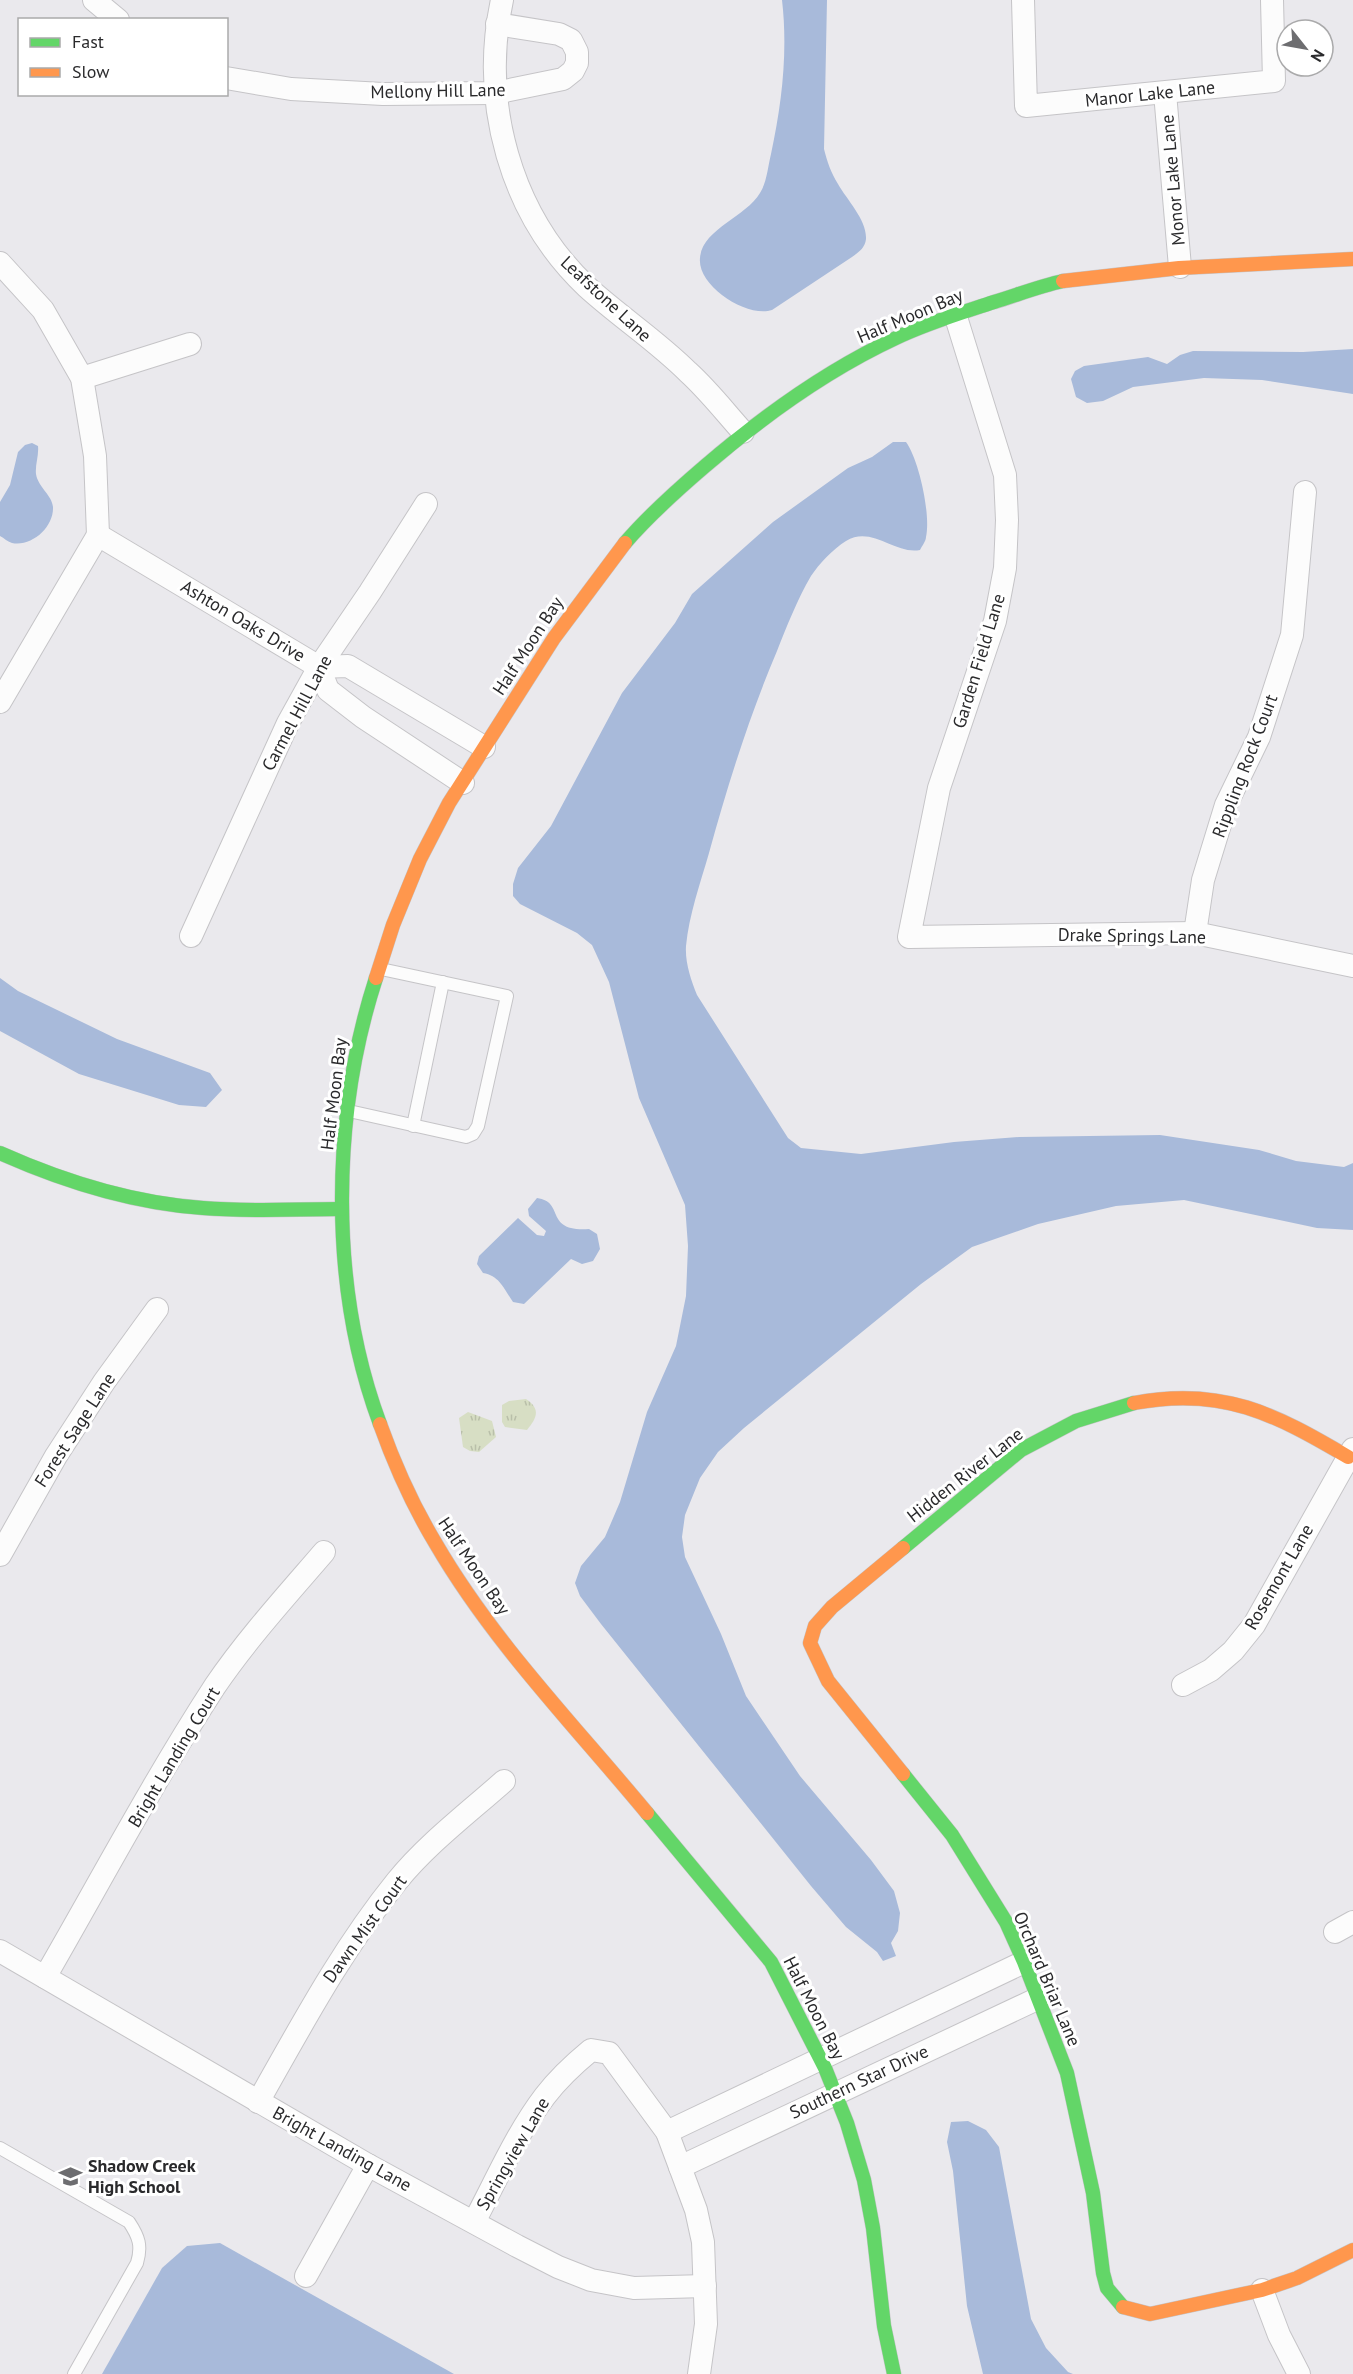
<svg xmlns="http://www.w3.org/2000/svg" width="1353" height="2374" viewBox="0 0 1353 2374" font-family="'PT Sans',sans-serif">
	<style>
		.park { fill: url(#park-tufts) }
		.water { fill: #a8bada }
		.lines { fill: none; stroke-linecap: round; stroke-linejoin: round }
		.lane-casing { stroke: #c5c4c7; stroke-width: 14 }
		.street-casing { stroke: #c5c4c7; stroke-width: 24 }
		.fast-casing { stroke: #c5c4c7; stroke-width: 15 }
		.slow-casing { stroke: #c5c4c7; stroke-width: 15 }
		.lane { stroke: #fcfcfc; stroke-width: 12 }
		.street { stroke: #fcfcfc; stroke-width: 22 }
		.fast { stroke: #63d668; stroke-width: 14 }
		.slow { stroke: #ff974d; stroke-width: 14 }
		.labels { text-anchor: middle; stroke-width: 6; stroke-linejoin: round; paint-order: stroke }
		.street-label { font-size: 18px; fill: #2a2a2c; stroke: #fff }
		.poi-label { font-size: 18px; font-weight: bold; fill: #2a2a2c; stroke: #fff; text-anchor: start }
	</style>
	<defs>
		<pattern id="park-tufts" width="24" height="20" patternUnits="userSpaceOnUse" patternTransform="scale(1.5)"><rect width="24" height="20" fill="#d7dec4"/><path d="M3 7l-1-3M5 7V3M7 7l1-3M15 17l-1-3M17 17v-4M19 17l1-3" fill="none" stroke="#b9bfa9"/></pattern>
	</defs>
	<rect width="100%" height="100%" fill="#eae9ed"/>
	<!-- park -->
	<g class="park">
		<path d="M526,1399C541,1409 537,1418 527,1430L505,1427L502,1422V1405L509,1401Z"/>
		<polygon points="468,1412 492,1421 496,1437 479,1452 470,1451 463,1447 459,1418"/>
	</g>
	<!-- water -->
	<g class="water">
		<path d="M782,0H827L824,149C827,161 831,173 838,184C847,200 867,220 866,239C865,248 859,252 852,257L772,310C747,318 697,286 700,258C702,229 746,217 760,193C767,182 768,166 771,154C782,103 788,51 782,0Z"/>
		<polygon points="1353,349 1353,394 1262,380 1204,378 1133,387 1103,401 1087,403 1076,397 1071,379 1075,371 1084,366 1148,357 1167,364 1180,355 1193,351 1303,352"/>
		<path d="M893,442H906C919,460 931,515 926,537C926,541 922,546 920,550C895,555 872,525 846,541C833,549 819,564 811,576C797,600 787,626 777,651C749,717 728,784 709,853C700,884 689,915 686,946C685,963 691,980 697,995L788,1138L801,1148L861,1154L954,1142L1019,1137L1160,1135L1259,1150L1296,1161L1344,1167L1353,1163V1230L1317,1228L1184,1200L1116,1206L1038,1224L972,1247L921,1284L744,1428L718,1452L700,1478L685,1515L682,1537L685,1557L721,1634L746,1696L800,1776L871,1860L894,1891L900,1913L898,1931L891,1943L896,1956L883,1961L877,1952L846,1927L811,1886L601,1624L580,1596L575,1583L581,1566L605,1537L620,1502L647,1412L676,1346L686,1296L688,1246L685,1205L639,1098L609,982L592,945L577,933L520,904L513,896V884L518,868L551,826L622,693L675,623L692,594L773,522L848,468L872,457Z"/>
		<path d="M32,443L38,446C39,456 35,465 36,474C38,487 52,495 53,507C54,527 32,547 12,543C8,542 4,538 0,536V502L10,485L18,452L25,445Z"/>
		<polygon points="0,978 18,991 117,1039 210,1073 222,1090 206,1107 179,1105 79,1074 0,1031"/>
		<path d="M537,1198C566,1202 543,1232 589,1229L597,1234L600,1249L593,1261L582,1264L571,1259L524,1304L513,1302C504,1289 500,1276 483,1273L477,1264L479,1256L518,1218L537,1235L544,1236L546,1231L529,1216L528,1209Z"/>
		<polygon points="968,2121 986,2130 999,2147 1031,2319 1046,2348 1068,2372 1073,2374 983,2374 967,2306 953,2171 947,2142 951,2122"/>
		<polygon points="220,2243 454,2374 102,2374 162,2268 187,2246"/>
	</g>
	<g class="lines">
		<defs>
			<g id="lane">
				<polyline points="349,1111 466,1137 473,1134 478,1126 507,996 381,969"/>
				<polyline points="413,1126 443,982"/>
				<path d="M0,2148L129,2222C139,2237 142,2246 137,2263L74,2374"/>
			</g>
			<g id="street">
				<polyline points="94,0 118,20"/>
				<path d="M502,0C480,103 510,214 587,287C620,317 657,341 688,372C708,390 725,412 743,432"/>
				<polyline points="1023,0 1026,106 1274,81 1272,0"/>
				<polyline points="226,78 291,89 383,94 495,93 563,79 573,71 577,63 577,52 571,40 559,34 497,24"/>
				<polyline points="1165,93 1180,267"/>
				<polyline points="0,263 43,310 82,378 95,456 98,535"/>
				<polyline points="955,314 1005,475 1007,520 1005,568 995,621 939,788 909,937 1195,933 1353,966"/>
				<polyline points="82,378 190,344"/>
				<polyline points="98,535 319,667 348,666 484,747"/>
				<polyline points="319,667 328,690 363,717 463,783"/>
				<polyline points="0,702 98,535"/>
				<polyline points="1195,933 1203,880 1226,805 1259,737 1292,635 1305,492"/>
				<polyline points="191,936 288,723 319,667 370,592 426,504"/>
				<polyline points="0,1555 56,1456 104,1382 157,1309"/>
				<polyline points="1183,1685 1211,1670 1233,1651 1254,1625 1353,1449"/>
				<polyline points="1335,1932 1353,1922"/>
				<polyline points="0,1951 368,2165 517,2246 558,2267 591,2280 634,2288 705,2286"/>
				<path d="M45,1977C101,1880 154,1780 215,1686C247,1639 287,1595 324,1552"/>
				<path d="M258,2102C301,2026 342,1949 397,1881C427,1844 468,1813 504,1781"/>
				<polyline points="667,2132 1024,1962"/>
				<polyline points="680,2167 1039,1998"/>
				<path d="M474,2222C496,2181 516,2134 545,2096C558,2079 574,2064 591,2050L609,2053L667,2132L696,2210L703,2242L706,2324L699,2374"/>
				<polyline points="306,2276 368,2165"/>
				<polyline points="1262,2290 1279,2335 1299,2374"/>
			</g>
			<g id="fast">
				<path d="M625,543C649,515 676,491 704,467C762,417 825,371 896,338C927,323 961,313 994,302C1017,295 1040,286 1063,281"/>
				<path d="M376,978C331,1117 329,1287 380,1424"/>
				<path d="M0,1153C65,1182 132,1203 203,1208C249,1212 295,1209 341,1209"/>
				<polyline points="903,1548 1021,1450 1076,1421 1134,1403"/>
				<polyline points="903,1774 952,1835 1006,1922 1024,1962 1067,2073 1093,2193 1103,2273 1107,2288 1123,2307"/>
				<polyline points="647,1813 771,1962 825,2068 847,2123 864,2180 873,2228 884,2326 894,2374"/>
			</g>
			<g id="slow">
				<polyline points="1063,281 1179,268 1353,259"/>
				<polyline points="376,978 393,925 420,859 449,803 554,638 625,543"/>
				<path d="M1134,1403C1222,1386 1275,1414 1348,1457"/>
				<path d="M380,1424C395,1466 413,1506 436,1544C493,1642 575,1726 647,1813"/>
				<polyline points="903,1548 832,1607 815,1626 810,1643 828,1681 903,1774"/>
				<polyline points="1123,2307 1150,2314 1262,2290 1297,2278 1353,2250"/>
			</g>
		</defs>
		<!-- lane casing -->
		<use href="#lane" class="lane-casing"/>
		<!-- street casing -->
		<use href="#street" class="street-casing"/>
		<!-- fast casing -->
		<use href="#fast" class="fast-casing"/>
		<!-- slow casing -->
		<use href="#slow" class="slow-casing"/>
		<!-- lane -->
		<use href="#lane" class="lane"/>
		<!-- street -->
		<use href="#street" class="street"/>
		<!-- fast -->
		<use href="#fast" class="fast"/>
		<!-- slow -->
		<use href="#slow" class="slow"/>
	</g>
	<!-- icons -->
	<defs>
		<symbol id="school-bare" viewBox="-9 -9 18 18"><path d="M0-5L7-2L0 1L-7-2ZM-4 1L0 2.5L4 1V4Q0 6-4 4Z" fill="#6d6d70" stroke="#fff" stroke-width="2.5" paint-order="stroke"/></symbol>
	</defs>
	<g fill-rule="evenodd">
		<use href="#school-bare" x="54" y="2160" width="33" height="33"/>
	</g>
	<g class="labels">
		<!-- street labels -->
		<g class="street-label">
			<text transform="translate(438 91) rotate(-1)" y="6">Mellony Hill Lane</text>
			<text transform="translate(1150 94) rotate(-6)" y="6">Manor Lake Lane</text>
			<text transform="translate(1173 180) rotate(-95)" y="6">Monor Lake Lane</text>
			<text transform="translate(606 299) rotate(43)" y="6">Leafstone Lane</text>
			<text transform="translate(910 316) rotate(-23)" y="6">Half Moon Bay</text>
			<text transform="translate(243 621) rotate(31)" y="6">Ashton Oaks Drive</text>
			<text transform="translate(528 646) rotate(-57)" y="6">Half Moon Bay</text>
			<text transform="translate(979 661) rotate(-73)" y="6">Garden Field Lane</text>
			<text transform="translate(297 713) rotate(-62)" y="6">Carmel Hill Lane</text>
			<text transform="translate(1245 766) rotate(-69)" y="6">Rippling Rock Court</text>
			<text transform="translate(1132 936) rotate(1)" y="6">Drake Springs Lane</text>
			<text transform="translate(334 1094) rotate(-83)" y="6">Half Moon Bay</text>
			<text transform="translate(75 1430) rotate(-57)" y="6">Forest Sage Lane</text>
			<text transform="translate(965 1475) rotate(-38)" y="6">Hidden River Lane</text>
			<text transform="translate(474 1566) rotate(56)" y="6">Half Moon Bay</text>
			<text transform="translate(1279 1577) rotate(-60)" y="6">Rosemont Lane</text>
			<text transform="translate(174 1757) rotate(-59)" y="6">Bright Landing Court</text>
			<text transform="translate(365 1929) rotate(-54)" y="6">Dawn Mist Court</text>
			<text transform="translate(1047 1979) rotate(67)" y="6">Orchard Briar Lane</text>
			<text transform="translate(814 2008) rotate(63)" y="6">Half Moon Bay</text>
			<text transform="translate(859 2082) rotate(-25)" y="6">Southern Star Drive</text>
			<text transform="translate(342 2149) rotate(29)" y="6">Bright Landing Lane</text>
			<text transform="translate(513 2154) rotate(-60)" y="6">Springview Lane</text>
		</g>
		<!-- poi labels -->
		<g class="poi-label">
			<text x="88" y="2172">Shadow Creek<tspan x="88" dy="21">High School</tspan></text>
		</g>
	</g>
	<!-- legend -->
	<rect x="18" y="18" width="210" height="78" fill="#ffffff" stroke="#aaaaab" stroke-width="1.5"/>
	<rect x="30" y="38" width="30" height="9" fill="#63d668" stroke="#aaaaab" stroke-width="1.5"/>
	<text x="72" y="48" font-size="18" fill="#2a2a2c">Fast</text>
	<rect x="30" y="68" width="30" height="9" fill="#ff974d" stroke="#aaaaab" stroke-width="1.5"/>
	<text x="72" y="78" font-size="18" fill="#2a2a2c">Slow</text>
	<!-- north arrow -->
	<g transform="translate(1305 48) rotate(121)"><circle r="28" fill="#ffffff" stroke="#aaaaab" stroke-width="1.5"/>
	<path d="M0-4.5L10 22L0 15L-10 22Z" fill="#6d6d70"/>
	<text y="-9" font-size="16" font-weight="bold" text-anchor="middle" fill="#2a2a2c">N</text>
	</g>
</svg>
